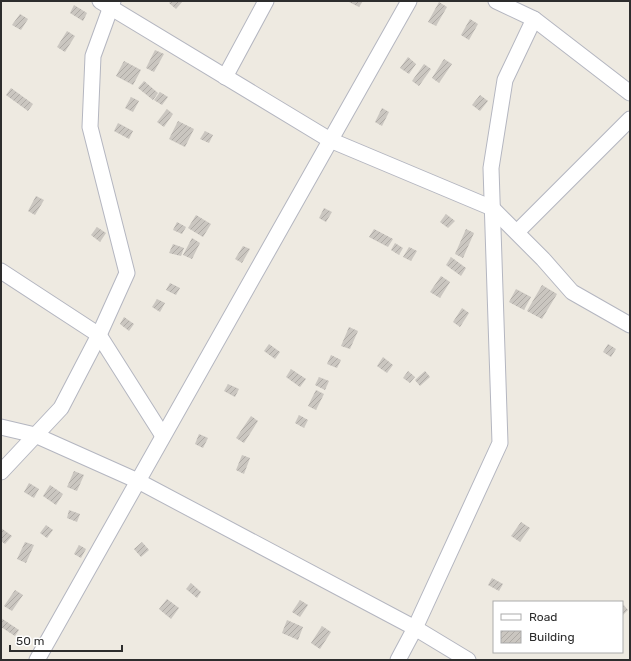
<svg xmlns="http://www.w3.org/2000/svg" width="631" height="661" viewBox="0 0 631 661" font-family="Rubik,sans-serif">
	<style>
		.building { fill: url(#building-hatch) }
		.lines { fill: none; stroke-linecap: round; stroke-linejoin: round }
		.street-casing { stroke: #b4b6c0; stroke-width: 17 }
		.street { stroke: #fff; stroke-width: 15 }
	</style>
	<defs>
		<pattern id="building-hatch" width="6" height="6" patternUnits="userSpaceOnUse"><rect width="6" height="6" fill="#cac6c0"/><path d="M-1 1l2-2M0 6l6-6M5 7l2-2" fill="none" stroke="#aeaaa5"/></pattern>
	</defs>
	<rect width="100%" height="100%" fill="#eeeae1"/>
	<!-- building -->
	<g class="building">
		<polygon points="171,1 183,1 176,9 169,3"/>
		<polygon points="347,1 363,1 359,7"/>
		<polygon points="439,2 447,7 436,26 428,22"/>
		<polygon points="74,5 87,13 83,21 70,13"/>
		<polygon points="20,14 28,19 21,30 12,25"/>
		<polygon points="470,19 478,24 469,40 461,35"/>
		<polygon points="67,31 75,36 65,52 57,47"/>
		<polygon points="155,50 164,54 154,72 146,68"/>
		<polygon points="408,57 416,64 409,74 400,68"/>
		<polygon points="444,59 452,64 439,83 432,78"/>
		<polygon points="124,61 141,70 133,85 116,76"/>
		<polygon points="424,64 431,69 419,86 412,81"/>
		<polygon points="144,81 158,93 153,100 138,88"/>
		<polygon points="11,88 33,104 28,111 6,95"/>
		<polygon points="160,92 168,97 162,105 154,100"/>
		<polygon points="480,95 488,101 480,111 472,105"/>
		<polygon points="131,97 139,101 133,112 125,108"/>
		<polygon points="382,108 389,112 382,126 375,122"/>
		<polygon points="167,109 173,114 164,127 157,122"/>
		<polygon points="178,121 194,129 185,147 169,139"/>
		<polygon points="118,123 133,131 129,139 114,131"/>
		<polygon points="205,131 213,135 209,143 200,139"/>
		<polygon points="36,196 44,200 35,215 28,211"/>
		<polygon points="324,208 332,212 326,222 319,218"/>
		<polygon points="446,214 455,221 448,228 440,222"/>
		<polygon points="196,215 211,224 203,237 188,228"/>
		<polygon points="177,222 186,227 182,234 173,230"/>
		<polygon points="97,227 106,233 100,242 91,235"/>
		<polygon points="374,229 393,239 388,247 369,237"/>
		<polygon points="466,229 474,233 463,258 455,254"/>
		<polygon points="192,238 200,243 192,259 183,255"/>
		<polygon points="395,243 403,248 399,255 391,250"/>
		<polygon points="173,244 184,248 181,256 169,253"/>
		<polygon points="243,246 250,249 242,263 235,259"/>
		<polygon points="409,247 417,251 411,261 403,257"/>
		<polygon points="451,257 466,268 461,276 446,265"/>
		<polygon points="441,276 450,282 440,298 430,292"/>
		<polygon points="170,283 180,288 176,295 166,290"/>
		<polygon points="542,285 557,294 542,319 527,311"/>
		<polygon points="516,289 531,297 524,310 509,302"/>
		<polygon points="157,299 165,303 160,312 152,307"/>
		<polygon points="462,308 469,313 460,327 453,322"/>
		<polygon points="124,317 134,324 129,331 120,324"/>
		<polygon points="349,327 358,331 350,349 341,346"/>
		<polygon points="269,344 280,352 275,359 264,351"/>
		<polygon points="608,344 616,349 611,357 603,352"/>
		<polygon points="331,355 341,360 337,368 327,364"/>
		<polygon points="383,357 393,365 387,373 377,366"/>
		<polygon points="291,369 306,379 300,387 286,377"/>
		<polygon points="408,371 415,377 410,383 403,378"/>
		<polygon points="425,371 430,377 420,386 415,380"/>
		<polygon points="319,377 329,381 325,390 315,385"/>
		<polygon points="228,384 239,389 235,397 224,391"/>
		<polygon points="316,390 324,394 316,410 308,406"/>
		<polygon points="299,415 308,420 304,428 295,423"/>
		<polygon points="251,416 258,421 244,443 236,438"/>
		<polygon points="199,434 208,438 203,448 195,444"/>
		<polygon points="242,455 250,458 244,474 236,470"/>
		<polygon points="74,471 84,475 77,491 67,487"/>
		<polygon points="29,483 39,489 34,498 24,492"/>
		<polygon points="50,485 63,494 56,505 43,496"/>
		<polygon points="69,510 80,514 77,522 67,518"/>
		<polygon points="521,522 530,528 520,542 511,536"/>
		<polygon points="46,525 53,530 47,538 40,533"/>
		<polygon points="1,528 12,536 5,544 1,541"/>
		<polygon points="25,542 34,545 26,563 17,559"/>
		<polygon points="142,542 149,550 141,557 134,549"/>
		<polygon points="79,545 86,549 81,558 74,554"/>
		<polygon points="492,578 503,584 499,591 488,585"/>
		<polygon points="191,583 201,592 197,598 186,589"/>
		<polygon points="15,590 23,595 12,611 4,606"/>
		<polygon points="167,599 179,608 171,619 159,609"/>
		<polygon points="300,600 308,605 300,617 292,612"/>
		<polygon points="622,603 628,610 622,616"/>
		<polygon points="1,618 19,630 15,636 1,627"/>
		<polygon points="287,620 303,627 298,640 282,633"/>
		<polygon points="322,626 331,632 320,649 311,643"/>
	</g>
	<g class="lines">
		<defs>
			<g id="street">
				<polyline points="100,1 330,140 492,208 543,259 572,292 630,325"/>
				<polyline points="496,1 534,19 630,93"/>
				<polyline points="225,77 266,1"/>
				<polyline points="517,232 630,119"/>
				<polyline points="1,271 99,335 163,436"/>
				<polyline points="1,427 35,435 138,481 415,628 468,660"/>
				<polyline points="1,472 61,408 99,335 127,273 90,127 93,56 113,1"/>
				<polyline points="37,660 409,1"/>
				<polyline points="398,660 415,628 500,443 491,168 505,80 534,19"/>
			</g>
		</defs>
		<!-- street casing -->
		<use href="#street" class="street-casing"/>
		<!-- street -->
		<use href="#street" class="street"/>
	</g>
	<!-- border -->
	<rect width="631" height="661" fill="none" stroke="#2d2d2d" stroke-width="4"/>
	<!-- legend -->
	<rect x="493" y="601" width="130" height="52" fill="#ffffff" stroke="#ababab"/>
	<rect x="501" y="614" width="20" height="6" fill="#ffffff" stroke="#ababab"/>
	<text x="529" y="621" font-size="12" fill="#2d2d2d">Road</text>
	<rect x="501" y="631" width="20" height="12" fill="url(#building-hatch)" stroke="#ababab"/>
	<text x="529" y="641" font-size="12" fill="#2d2d2d">Building</text>
	<!-- scale -->
	<path d="M10 645v6h112v-6" fill="none" stroke="#2d2d2d" stroke-width="2"/>
	<text x="16" y="645" font-size="12" fill="#2d2d2d" stroke="#ffffff" stroke-width="3" paint-order="stroke">50 m</text>
</svg>
